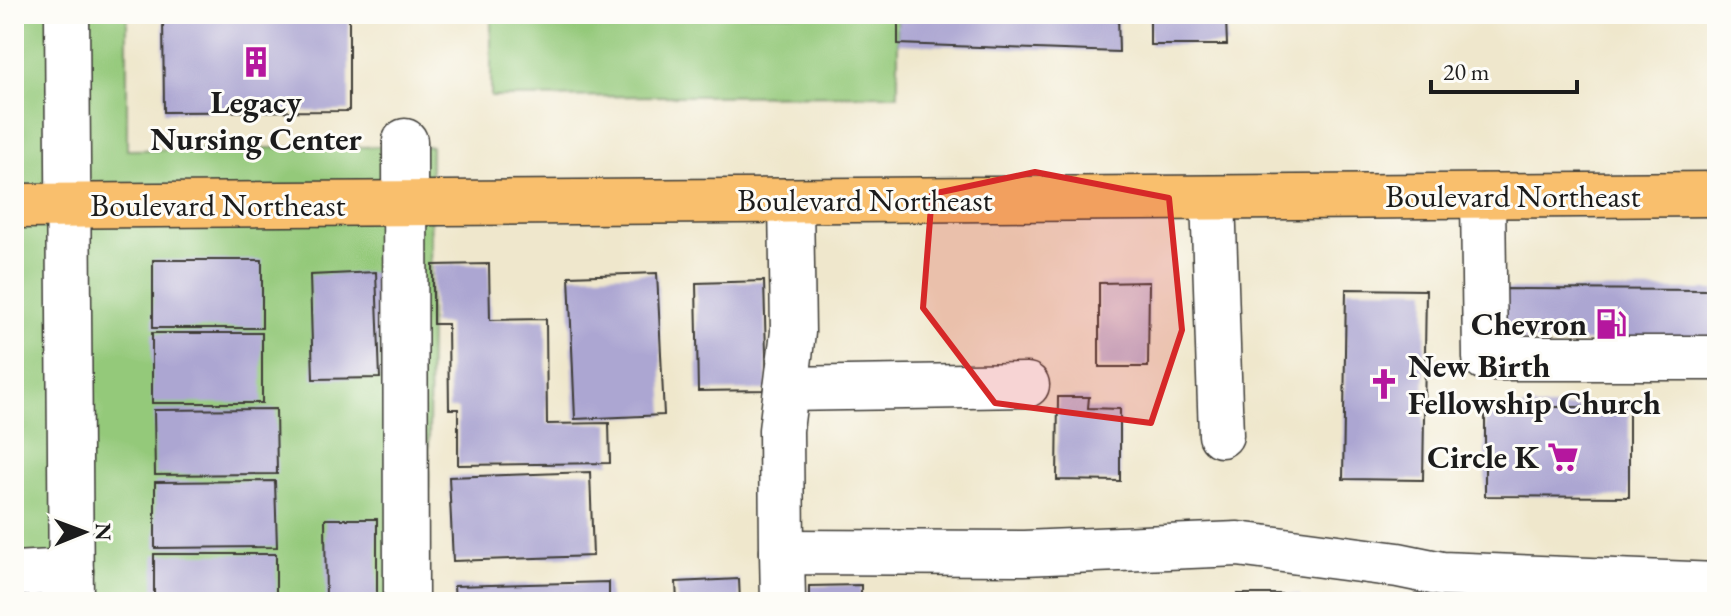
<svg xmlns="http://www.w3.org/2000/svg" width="1731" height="616" viewBox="0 0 1731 616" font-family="'EB Garamond',serif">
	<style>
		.green { fill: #94c97a; stroke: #58724b; stroke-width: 2 }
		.building { fill: #aca6d2 }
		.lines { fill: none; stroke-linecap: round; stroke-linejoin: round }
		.minor-casing { stroke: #3c3a36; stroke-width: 47 }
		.major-casing { stroke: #3c3a36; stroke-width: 47 }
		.minor { stroke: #fff; stroke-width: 44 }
		.major { stroke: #f9bf6d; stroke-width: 44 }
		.marked { fill: #d62828; fill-opacity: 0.2; stroke: #d62828; stroke-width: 6; stroke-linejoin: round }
		.labels { text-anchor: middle; stroke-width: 6; stroke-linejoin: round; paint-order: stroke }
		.poi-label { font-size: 32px; font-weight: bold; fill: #1c1c1c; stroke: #fdfcf7; text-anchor: end }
		.street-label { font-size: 32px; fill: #1c1c1c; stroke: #fdfcf7 }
	</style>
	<rect width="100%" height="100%" fill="#fdfcf7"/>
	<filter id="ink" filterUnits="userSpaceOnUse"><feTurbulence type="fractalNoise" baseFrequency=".0125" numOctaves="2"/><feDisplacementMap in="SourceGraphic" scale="16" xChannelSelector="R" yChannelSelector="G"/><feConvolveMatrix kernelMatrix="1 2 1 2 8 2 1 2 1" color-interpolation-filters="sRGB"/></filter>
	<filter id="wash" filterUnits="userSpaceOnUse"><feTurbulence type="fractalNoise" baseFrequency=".006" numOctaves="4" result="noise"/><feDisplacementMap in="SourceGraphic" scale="32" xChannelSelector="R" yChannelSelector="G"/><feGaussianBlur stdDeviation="1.8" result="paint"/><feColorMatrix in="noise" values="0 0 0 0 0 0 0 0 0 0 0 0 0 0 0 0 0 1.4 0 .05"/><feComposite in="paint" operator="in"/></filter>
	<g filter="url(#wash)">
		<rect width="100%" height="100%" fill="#efe7cc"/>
		<!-- green -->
		<g class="green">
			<polygon points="14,14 127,14 127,150 431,146 428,602 14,602"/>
			<polygon points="491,14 898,14 898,95 491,97"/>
		</g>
		<g id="blocks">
			<!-- building -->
			<g class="building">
				<polygon points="163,14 349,14 349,111 164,112"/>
				<polygon points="898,14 1118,14 1119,52 898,44"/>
				<polygon points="1150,14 1384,14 1384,17 1226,18 1227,45 1150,45"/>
				<rect x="153" y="260" width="109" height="68"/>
				<polygon points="489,264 490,320 546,319 547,424 609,423 610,463 458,465 458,409 449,409 448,324 433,324 433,265"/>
				<polygon points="376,272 380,378 313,379 310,275"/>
				<polygon points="657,273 664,415 575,419 569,276"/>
				<polygon points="764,281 767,390 698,391 696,283"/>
				<polygon points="1149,282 1148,367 1099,367 1099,283"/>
				<polygon points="1346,289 1426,290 1423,480 1343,479"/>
				<polygon points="1494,289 1714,290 1713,342 1493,341"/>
				<rect x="152" y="333" width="110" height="70"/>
				<polygon points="1058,397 1089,397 1088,408 1120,409 1120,481 1057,480"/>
				<polygon points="1485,407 1629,407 1629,497 1485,496"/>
				<polygon points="276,409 277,474 155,475 154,410"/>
				<polygon points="590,472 593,556 453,561 449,477"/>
				<polygon points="275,481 277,547 155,548 155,482"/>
				<polygon points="325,519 377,519 377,602 326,602"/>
				<rect x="154" y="554" width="122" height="48"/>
				<polygon points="739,579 740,602 677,602 676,582"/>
				<polygon points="609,582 609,602 455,602 454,586"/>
				<polygon points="861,585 861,602 809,602 809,586"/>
				<rect x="1237" y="594" width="63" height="8"/>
			</g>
		</g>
	</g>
	<g filter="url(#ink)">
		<use href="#blocks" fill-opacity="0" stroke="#3c3a36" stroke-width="2"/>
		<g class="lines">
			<defs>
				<g id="minor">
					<polyline points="67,14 71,602"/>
					<polyline points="405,141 406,602"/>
					<polyline points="1483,196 1485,358 1717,358"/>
					<polyline points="1213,198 1221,435"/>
					<polyline points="786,389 1027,385"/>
					<polyline points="782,552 781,430 793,332 791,201"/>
					<polyline points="14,574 71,571"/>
					<polyline points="783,602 782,552 1024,553 1238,544 1398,565 1442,574 1717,585"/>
				</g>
				<polyline id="major" points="14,206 1717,194"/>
			</defs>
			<!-- minor casing -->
			<use href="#minor" class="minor-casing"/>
			<!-- major casing -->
			<use href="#major" class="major-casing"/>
			<!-- minor -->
			<use href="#minor" class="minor"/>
			<!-- major -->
			<use href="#major" class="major"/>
		</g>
	</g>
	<!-- marked area -->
	<path class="marked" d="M1035,172L1169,198L1182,330L1151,423L995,403L923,308L932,194Z"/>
	<!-- icons -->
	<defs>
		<symbol id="building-bare" viewBox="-9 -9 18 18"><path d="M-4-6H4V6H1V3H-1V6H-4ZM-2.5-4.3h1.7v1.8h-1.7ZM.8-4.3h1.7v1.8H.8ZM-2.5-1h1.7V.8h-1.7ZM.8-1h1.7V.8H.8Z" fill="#b5179e" stroke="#fdfcf7" stroke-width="2.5" paint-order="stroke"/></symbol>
		<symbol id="fuel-bare" viewBox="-9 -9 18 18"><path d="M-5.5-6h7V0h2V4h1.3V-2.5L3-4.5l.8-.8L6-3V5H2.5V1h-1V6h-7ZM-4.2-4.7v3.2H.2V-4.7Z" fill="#b5179e" stroke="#fdfcf7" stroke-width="2.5" paint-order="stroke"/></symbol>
		<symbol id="church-bare" viewBox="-9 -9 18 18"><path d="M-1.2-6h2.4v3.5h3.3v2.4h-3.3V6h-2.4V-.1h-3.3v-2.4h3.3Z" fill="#b5179e" stroke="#fdfcf7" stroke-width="2.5" paint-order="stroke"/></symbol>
		<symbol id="supermarket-bare" viewBox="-9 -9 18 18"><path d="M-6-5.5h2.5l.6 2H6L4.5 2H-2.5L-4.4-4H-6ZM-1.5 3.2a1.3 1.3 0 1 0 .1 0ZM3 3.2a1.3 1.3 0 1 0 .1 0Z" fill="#b5179e" stroke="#fdfcf7" stroke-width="2.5" paint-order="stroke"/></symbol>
	</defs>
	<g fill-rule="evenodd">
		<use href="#building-bare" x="234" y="40" width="44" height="44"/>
		<use href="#fuel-bare" x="1589" y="302" width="44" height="44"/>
		<use href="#church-bare" x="1362" y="362" width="44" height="44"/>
		<use href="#supermarket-bare" x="1541" y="435" width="44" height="44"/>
	</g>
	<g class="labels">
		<!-- poi labels -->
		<g class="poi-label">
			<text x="256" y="113" text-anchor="middle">Legacy<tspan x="256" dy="37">Nursing Center</tspan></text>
			<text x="1587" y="335">Chevron</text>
			<text x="1408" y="377" text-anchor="start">New Birth<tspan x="1408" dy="37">Fellowship Church</tspan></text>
			<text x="1539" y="468">Circle K</text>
		</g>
		<!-- street labels -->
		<g class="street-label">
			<text x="1513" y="207">Boulevard Northeast</text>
			<text x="865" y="211">Boulevard Northeast</text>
			<text x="218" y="216">Boulevard Northeast</text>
		</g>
	</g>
	<!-- margin -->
	<rect width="1731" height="616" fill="none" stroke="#fdfcf7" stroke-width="48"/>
	<!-- north arrow -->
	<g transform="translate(84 532) rotate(89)" stroke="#fdfcf7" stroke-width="6" paint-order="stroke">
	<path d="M0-6L14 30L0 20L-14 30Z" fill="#1c1c1c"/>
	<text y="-12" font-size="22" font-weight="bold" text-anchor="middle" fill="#1c1c1c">N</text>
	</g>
	<!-- scale -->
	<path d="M1431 80v12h146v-12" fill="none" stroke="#1c1c1c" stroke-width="4"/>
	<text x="1443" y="80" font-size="24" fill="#1c1c1c" stroke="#fdfcf7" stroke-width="6" paint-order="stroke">20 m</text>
</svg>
